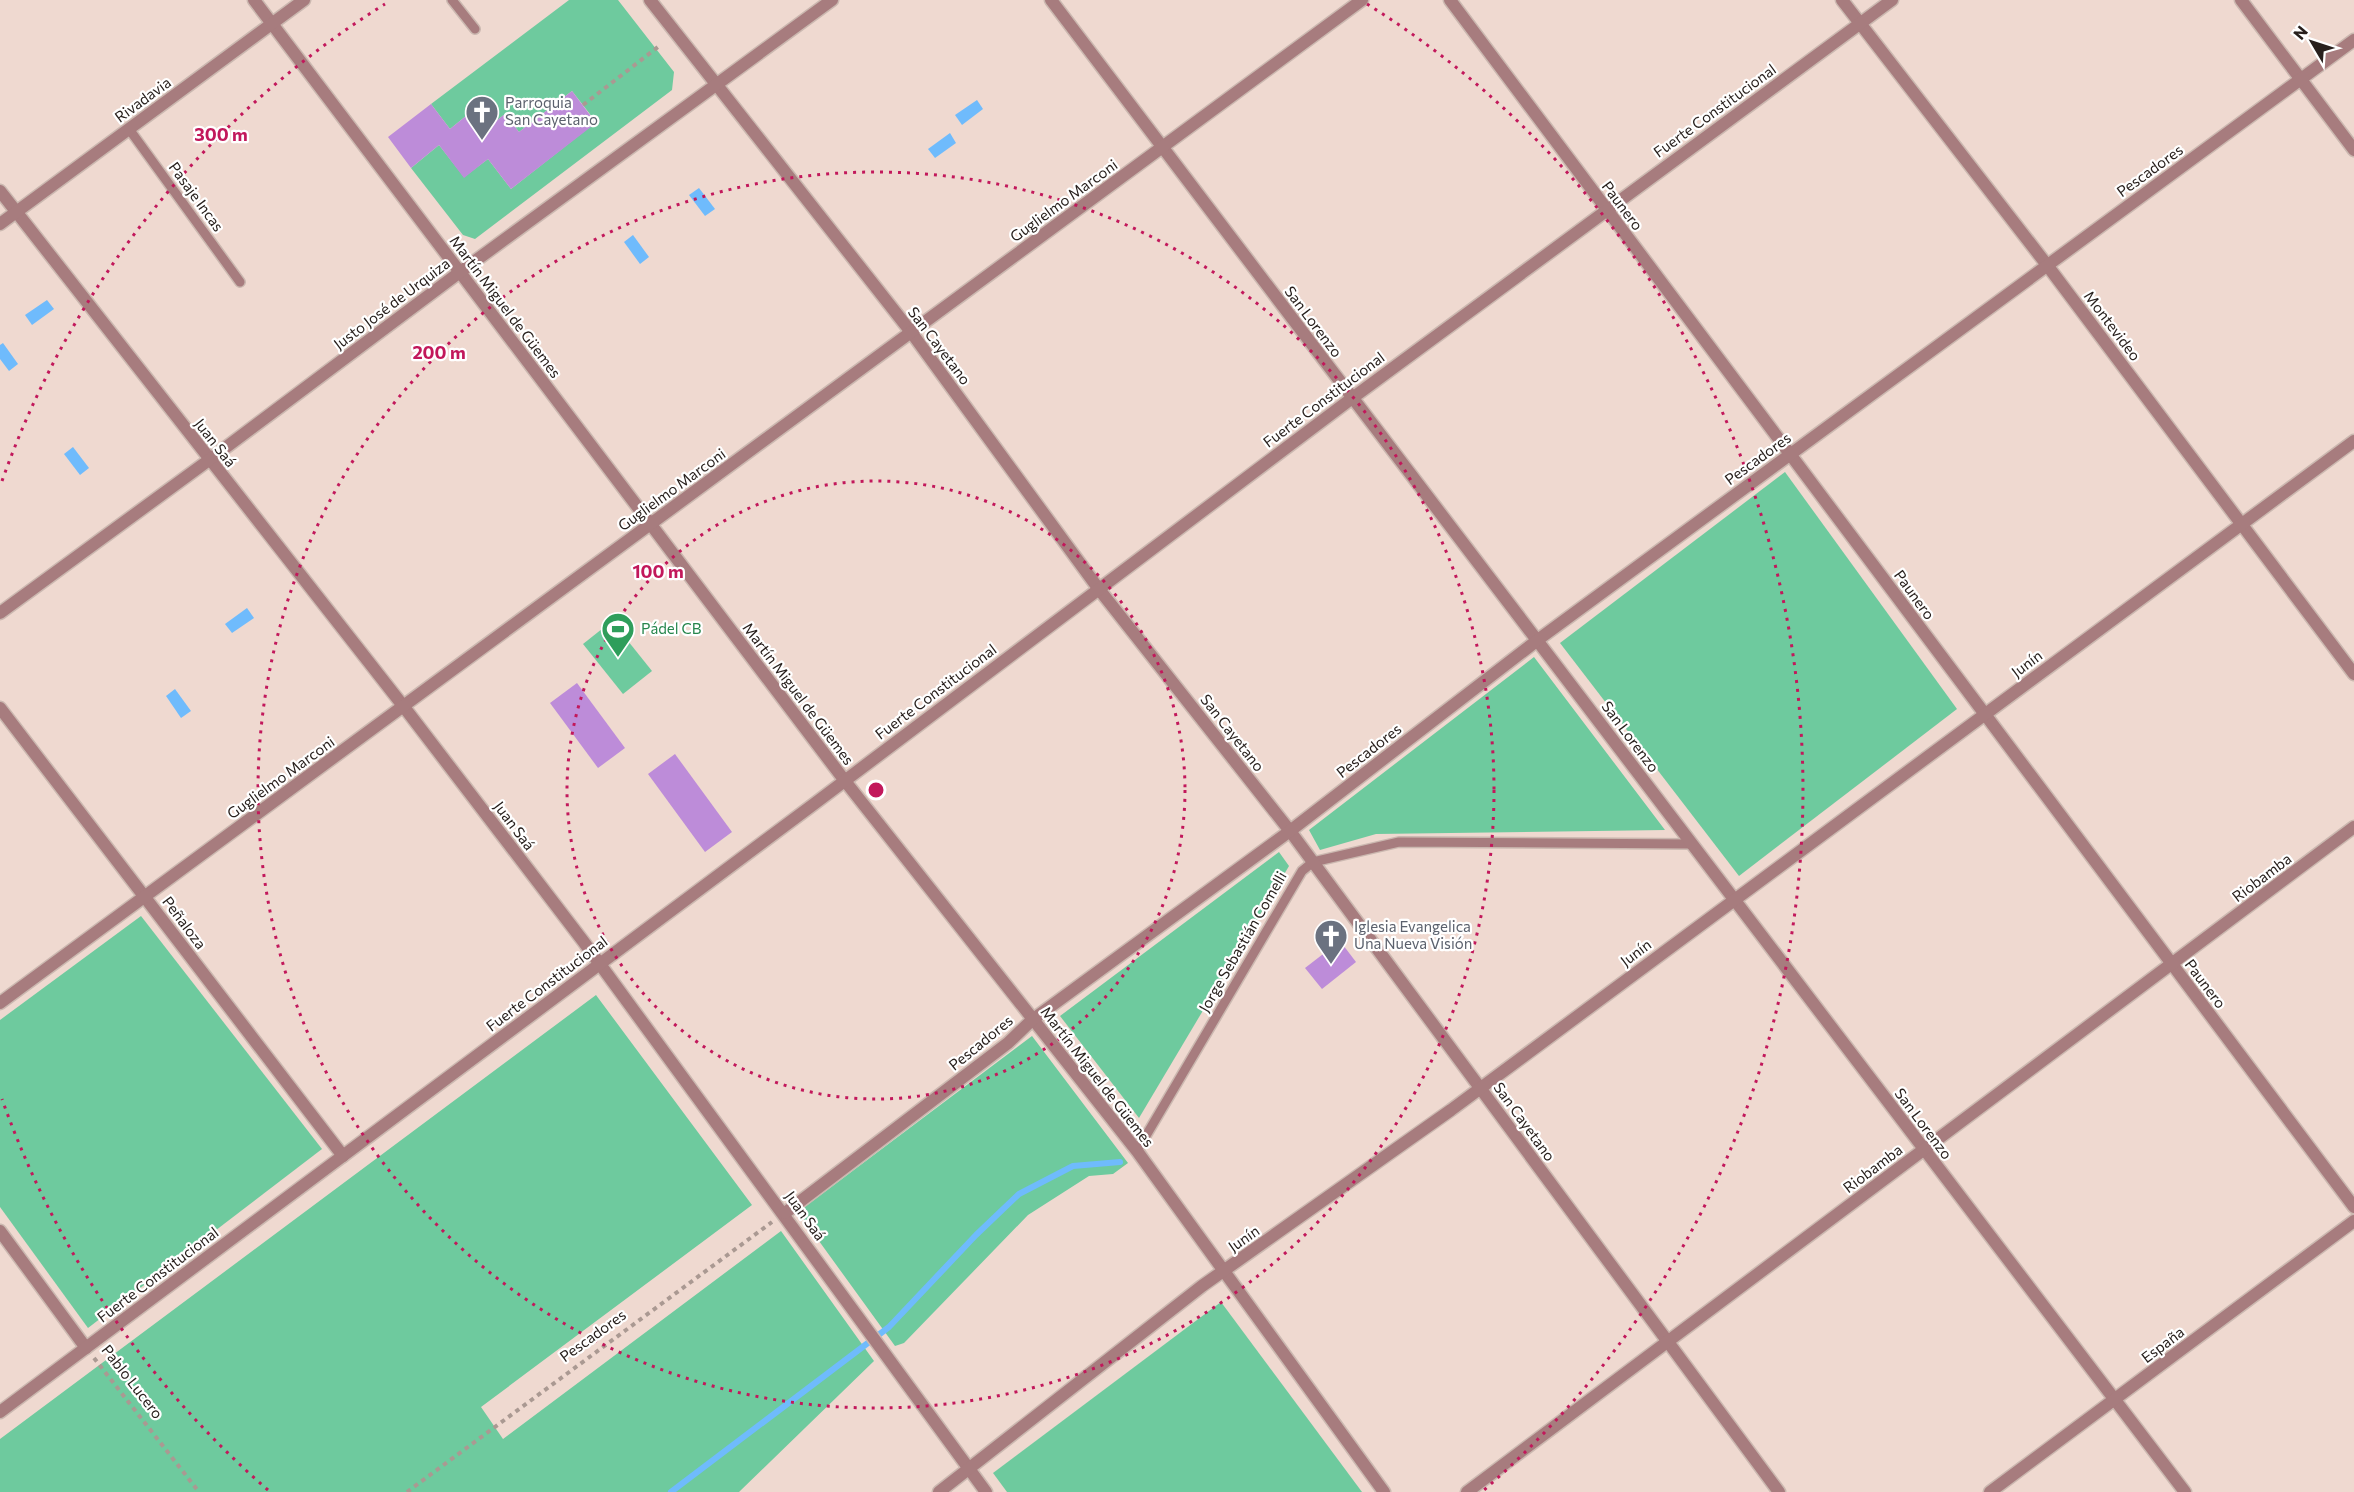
<svg xmlns="http://www.w3.org/2000/svg" width="2354" height="1492" viewBox="0 0 2354 1492" font-family="Commissioner,sans-serif">
	<style>
		.green { fill: #6eca9e }
		.water { fill: #6fbbfc }
		.lines { fill: none; stroke-linecap: round; stroke-linejoin: round }
		.stream { stroke: #6fbbfc; stroke-width: 6 }
		.building { fill: #bd8cd9 }
		.lane-casing { stroke: #cbb8b0; stroke-width: 12 }
		.street-casing { stroke: #cbb8b0; stroke-width: 15 }
		.path { stroke: #aa9992; stroke-width: 4; stroke-dasharray: 4.5 4.5; stroke-linecap: butt }
		.lane { stroke: #a77c7e; stroke-width: 9 }
		.street { stroke: #a77c7e; stroke-width: 12 }
		.ring { fill: none; stroke: #c2185b; stroke-width: 3; stroke-dasharray: 3 6 }
		.labels { text-anchor: middle; stroke-width: 4.5; stroke-linejoin: round; paint-order: stroke }
		.street-label { font-size: 15px; fill: #28201d; stroke: #fff }
		.worship-label { font-size: 15px; fill: #5b616d; stroke: #fff; text-anchor: start }
		.leisure-label { font-size: 15px; fill: #27864d; stroke: #fff; text-anchor: start }
		.centre { fill: #c2185b; stroke: #fff; stroke-width: 3 }
		.ring-label { font-size: 18px; text-anchor: middle; font-weight: bold; fill: #c2185b; stroke: #fff; stroke-width: 4.5; stroke-linejoin: round; paint-order: stroke }
	</style>
	<rect width="100%" height="100%" fill="#efd9d0"/>
	<!-- green -->
	<g class="green">
		<polygon points="569,0 618,0 674,72 672,90 475,239 463,235 411,168 439,145 464,177 488,159 511,189 596,122 572,91 519,132 505,114 491,125 477,107 450,129 431,104"/>
		<polygon points="1785,472 1957,709 1739,876 1560,643"/>
		<polygon points="612,621 652,671 623,694 583,644"/>
		<polygon points="1534,657 1665,830 1376,834 1320,850 1309,830"/>
		<polygon points="1279,852 1289,866 1139,1118 1060,1016"/>
		<polygon points="141,916 322,1149 88,1328 0,1207 0,1020"/>
		<polygon points="596,995 752,1205 481,1407 503,1439 781,1231 874,1361 739,1492 0,1492 0,1439"/>
		<polygon points="1032,1036 1128,1163 1113,1174 1089,1176 1028,1215 904,1343 895,1346 798,1212"/>
		<polygon points="1221,1302 1362,1492 1007,1492 993,1473"/>
	</g>
	<!-- water -->
	<g class="water">
		<polygon points="977,100 983,109 962,125 955,115"/>
		<polygon points="950,133 956,143 935,158 928,149"/>
		<polygon points="699,188 715,209 705,216 689,195"/>
		<polygon points="633,235 649,257 640,264 624,242"/>
		<polygon points="47,300 54,309 32,325 25,315"/>
		<polygon points="3,343 18,364 9,371 0,359 0,345"/>
		<polygon points="73,447 89,468 80,475 64,454"/>
		<polygon points="247,608 254,618 232,633 225,624"/>
		<polygon points="175,689 191,711 181,718 166,696"/>
	</g>
	<g class="lines">
		<!-- stream -->
		<polyline class="stream" points="671,1492 889,1327 976,1235 1019,1194 1073,1166 1120,1162"/>
	</g>
	<!-- building -->
	<g class="building">
		<polygon points="572,91 596,123 511,189 488,159 464,178 439,145 411,168 388,137 431,104 450,129 477,107 491,125 505,114 519,132"/>
		<polygon points="577,683 625,748 598,768 550,703"/>
		<polygon points="675,754 732,832 705,852 648,774"/>
		<polygon points="1340,941 1356,962 1322,989 1305,968"/>
	</g>
	<g class="lines">
		<defs>
			<g id="lane">
				<polyline points="452,0 475,29"/>
				<polyline points="129,129 240,282"/>
				<polyline points="1137,1151 1302,871 1313,862 1399,842 1690,844"/>
			</g>
			<g id="street">
				<polyline points="254,0 845,781 1137,1151 1384,1492"/>
				<polyline points="650,0 911,332 1098,588 1290,831 1779,1492"/>
				<path d="M1051,0C1428,498 1806,995 2185,1492"/>
				<polyline points="1450,0 2354,1207"/>
				<polyline points="1842,0 2047,265 2354,674"/>
				<polyline points="2241,0 2354,150"/>
				<polyline points="0,191 404,707 583,941 986,1492"/>
				<polyline points="0,224 304,0"/>
				<polyline points="0,613 209,460 460,272 832,0"/>
				<polyline points="0,708 343,1156"/>
				<polyline points="0,1003 1362,0"/>
				<polyline points="785,1213 1008,1043 1032,1020 1290,831 1539,639 2354,40"/>
				<polyline points="0,1231 86,1348"/>
				<polyline points="0,1412 814,804 1351,399 1892,0"/>
				<polyline points="939,1492 1202,1286 1451,1110 2354,441"/>
				<polyline points="1467,1492 2354,827"/>
				<polyline points="1990,1492 2354,1221"/>
			</g>
		</defs>
		<!-- lane casing -->
		<use href="#lane" class="lane-casing"/>
		<!-- street casing -->
		<use href="#street" class="street-casing"/>
		<!-- path -->
		<g class="path">
			<polyline points="583,105 658,47"/>
			<polyline points="94,1358 199,1492"/>
			<polyline points="407,1492 772,1222"/>
		</g>
		<!-- lane -->
		<use href="#lane" class="lane"/>
		<!-- street -->
		<use href="#street" class="street"/>
	</g>
	<!-- distance rings -->
	<g class="ring">
		<circle cx="876" cy="790" r="309"/>
		<circle cx="876" cy="790" r="618"/>
		<path d="M268 1490A927 927 0 0 1 2 1099M2 481A927 927 0 0 1 385 4M1367 4A927 927 0 0 1 1484 1490"/>
	</g>
	<!-- icons -->
	<defs>
		<symbol id="church-pin" viewBox="-11 -11 22 30"><path d="M0 17L-7.5 6A9.5 9.5 0 1 1 7.5 6Z" fill="#6b7280" stroke="#fff"/><path d="M-1.2-6h2.4v3.5h3.3v2.4h-3.3V6h-2.4V-.1h-3.3v-2.4h3.3Z" fill="#fff"/></symbol>
		<symbol id="stadium-pin" viewBox="-11 -11 22 30"><path d="M0 17L-7.5 6A9.5 9.5 0 1 1 7.5 6Z" fill="#2e9e5b" stroke="#fff"/><path d="M0-5a6.5 5 0 1 0 0 10a6.5 5 0 1 0 0-10ZM-3.5-1.8h7v3.6h-7Z" fill="#fff"/></symbol>
	</defs>
	<g fill-rule="evenodd">
		<use href="#church-pin" x="463" y="93" width="38" height="52"/>
		<use href="#stadium-pin" x="599" y="610" width="38" height="52"/>
		<use href="#church-pin" x="1312" y="917" width="38" height="52"/>
	</g>
	<g class="labels">
		<!-- street labels -->
		<g class="street-label">
			<text transform="translate(143 100) rotate(-36)" y="5">Rivadavia</text>
			<text transform="translate(1715 111) rotate(-36)" y="5">Fuerte Constitucional</text>
			<text transform="translate(2150 171) rotate(-36)" y="5">Pescadores</text>
			<text transform="translate(196 197) rotate(54)" y="5">Pasaje Incas</text>
			<text transform="translate(1064 201) rotate(-36)" y="5">Guglielmo Marconi</text>
			<text transform="translate(1622 206) rotate(53)" y="5">Paunero</text>
			<text transform="translate(392 304) rotate(-37)" y="5">Justo José de Urquiza</text>
			<text transform="translate(505 307) rotate(53)" y="5">Martín Miguel de Güemes</text>
			<text transform="translate(1313 322) rotate(53)" y="5">San Lorenzo</text>
			<text transform="translate(2112 326) rotate(53)" y="5">Montevideo</text>
			<text transform="translate(939 346) rotate(53)" y="5">San Cayetano</text>
			<text transform="translate(1324 400) rotate(-37)" y="5">Fuerte Constitucional</text>
			<text transform="translate(215 443) rotate(52)" y="5">Juan Saá</text>
			<text transform="translate(1758 459) rotate(-36)" y="5">Pescadores</text>
			<text transform="translate(672 490) rotate(-36)" y="5">Guglielmo Marconi</text>
			<text transform="translate(1914 595) rotate(54)" y="5">Paunero</text>
			<text transform="translate(2027 664) rotate(-37)" y="5">Junín</text>
			<text transform="translate(936 692) rotate(-37)" y="5">Fuerte Constitucional</text>
			<text transform="translate(798 694) rotate(53)" y="5">Martín Miguel de Güemes</text>
			<text transform="translate(1232 733) rotate(52)" y="5">San Cayetano</text>
			<text transform="translate(1630 737) rotate(53)" y="5">San Lorenzo</text>
			<text transform="translate(1369 751) rotate(-38)" y="5">Pescadores</text>
			<text transform="translate(281 778) rotate(-36)" y="5">Guglielmo Marconi</text>
			<text transform="translate(514 826) rotate(53)" y="5">Juan Saá</text>
			<text transform="translate(2262 878) rotate(-37)" y="5">Riobamba</text>
			<text transform="translate(184 923) rotate(53)" y="5">Peñaloza</text>
			<text transform="translate(1243 942) rotate(-60)" y="5">Jorge Sebastián Comelli</text>
			<text transform="translate(1636 953) rotate(-37)" y="5">Junín</text>
			<text transform="translate(547 984) rotate(-37)" y="5">Fuerte Constitucional</text>
			<text transform="translate(2205 984) rotate(53)" y="5">Paunero</text>
			<text transform="translate(981 1043) rotate(-39)" y="5">Pescadores</text>
			<text transform="translate(1097 1077) rotate(52)" y="5">Martín Miguel de Güemes</text>
			<text transform="translate(1524 1122) rotate(54)" y="5">San Cayetano</text>
			<text transform="translate(1923 1124) rotate(53)" y="5">San Lorenzo</text>
			<text transform="translate(1873 1169) rotate(-37)" y="5">Riobamba</text>
			<text transform="translate(805 1216) rotate(54)" y="5">Juan Saá</text>
			<text transform="translate(1244 1239) rotate(-35)" y="5">Junín</text>
			<text transform="translate(158 1275) rotate(-37)" y="5">Fuerte Constitucional</text>
			<text transform="translate(593 1336) rotate(-36)" y="5">Pescadores</text>
			<text transform="translate(2163 1345) rotate(-37)" y="5">España</text>
			<text transform="translate(132 1382) rotate(52)" y="5">Pablo Lucero</text>
		</g>
		<!-- worship labels -->
		<g class="worship-label">
			<text x="505" y="108">Parroquia<tspan x="505" dy="17">San Cayetano</tspan></text>
			<text x="1354" y="932">Iglesia Evangelica<tspan x="1354" dy="17">Una Nueva Visión</tspan></text>
		</g>
		<!-- leisure labels -->
		<g class="leisure-label">
			<text x="641" y="634">Pádel CB</text>
		</g>
	</g>
	<circle cx="876" cy="790" r="9" class="centre"/>
	<g class="ring-label">
		<text x="221" y="141">300 m</text>
		<text x="439" y="359">200 m</text>
		<text x="658" y="578">100 m</text>
	</g>
	<!-- north arrow -->
	<g transform="translate(2312 42) rotate(309)" stroke="#ffffff" stroke-width="4.5" paint-order="stroke">
	<path d="M0-4.5L10 22L0 15L-10 22Z" fill="#28201d"/>
	<text y="-9" font-size="16" font-weight="bold" text-anchor="middle" fill="#28201d">N</text>
	</g>
</svg>
